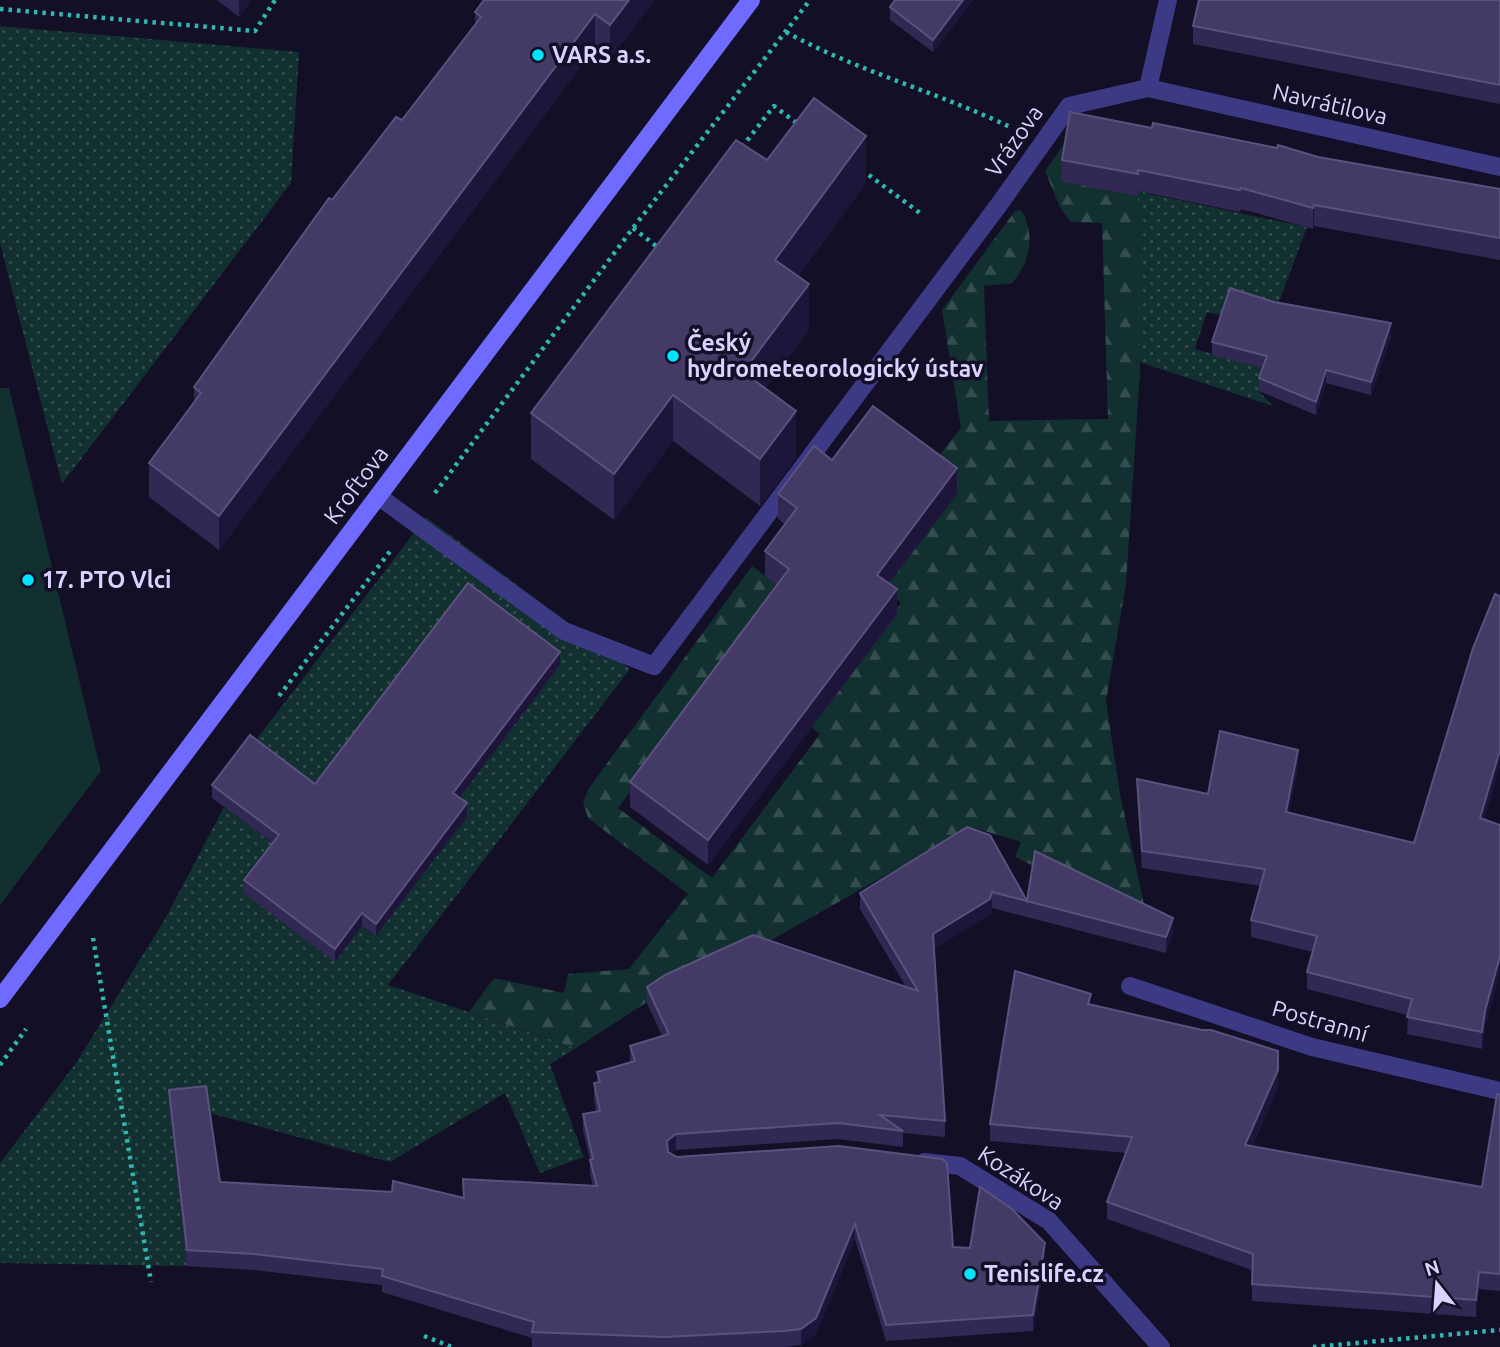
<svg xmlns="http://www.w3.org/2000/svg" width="1500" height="1347" viewBox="0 0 1500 1347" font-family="Ubuntu,sans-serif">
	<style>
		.grass { fill: url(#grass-dots) }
		.forest { fill: url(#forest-firs) }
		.park { fill: #12302f }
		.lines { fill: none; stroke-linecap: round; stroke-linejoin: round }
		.path { stroke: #2fb8b0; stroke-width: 4.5; stroke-dasharray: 3.5 5; stroke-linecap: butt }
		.lane { stroke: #3d3a85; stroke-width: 18 }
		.street { stroke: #3d3a85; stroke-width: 18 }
		.secondary { stroke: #6f6bff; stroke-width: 18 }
		.wall { fill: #312854 }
		.shaded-wall { fill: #1d163a }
		.building { fill: #433a66; stroke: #5a527e; stroke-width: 2 }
		.poi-dot { fill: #00e5ff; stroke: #130f26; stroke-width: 2.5 }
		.labels { text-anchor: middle; stroke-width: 7; stroke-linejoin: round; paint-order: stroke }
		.poi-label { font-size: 23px; font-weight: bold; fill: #d9d4ff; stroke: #130f26; text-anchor: start }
		.street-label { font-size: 23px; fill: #d9d4ff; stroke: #130f26 }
	</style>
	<defs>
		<pattern id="grass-dots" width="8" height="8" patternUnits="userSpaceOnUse" patternTransform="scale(1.75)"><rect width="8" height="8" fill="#12302f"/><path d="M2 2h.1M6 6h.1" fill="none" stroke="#344d4e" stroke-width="1.8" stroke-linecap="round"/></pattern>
		<pattern id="forest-firs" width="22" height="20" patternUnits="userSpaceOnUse" patternTransform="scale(1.75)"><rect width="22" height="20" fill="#12302f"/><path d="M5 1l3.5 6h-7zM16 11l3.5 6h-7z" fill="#344d4e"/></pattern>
	</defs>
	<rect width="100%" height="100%" fill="#130f26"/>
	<!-- grass -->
	<g class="grass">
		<polygon points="0,26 299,52 291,183 62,484 0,243"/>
		<polygon points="1146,148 1145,193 1307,227 1274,315 1224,316 1207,312 1195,349 1267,369 1259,391 1273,406 1139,362 1138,195"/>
		<polygon points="426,517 630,669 388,985 576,1048 550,1064 584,1157 540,1173 505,1093 390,1162 169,1102 187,1266 0,1263 0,1163 76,1063 165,919 224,807 279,848 244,893 362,926 375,936 467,817 315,797 250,748"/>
	</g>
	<!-- forest -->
	<path class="forest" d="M1069,137L1062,182L1138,195L1140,371L1126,584L1106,701L1120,794L1145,909L1121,908L1015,857L1021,842L971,827L752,951L664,991L576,1048L469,1012L494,978L564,993L568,974L629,969L688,894L588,818L583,802L589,788L752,566L789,594L710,684L618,808L712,878L820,734L811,727L901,603L893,596L877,599L957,494L927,471L961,428L942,310L1015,211L1021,210C1036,233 1030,264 1012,283L984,286L989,421L1108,419L1102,223L1071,222L1061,209L1045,171Z"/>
	<!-- park -->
	<polygon class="park" points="0,388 9,388 101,771 0,905"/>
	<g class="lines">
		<!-- path -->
		<g class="path">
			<polyline points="0,9 255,31 275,0"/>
			<path d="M786,32C857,71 937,92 1010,127"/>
			<polyline points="742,147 774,106 798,124"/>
			<polyline points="862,170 920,213"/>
			<polyline points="633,228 660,249"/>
			<polyline points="435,493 633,228 810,0"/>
			<polyline points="279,696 391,550"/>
			<polyline points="93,938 151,1282"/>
			<polyline points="0,1065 26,1029"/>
			<polyline points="424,1336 452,1347"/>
			<polyline points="1313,1347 1500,1330"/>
		</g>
		<!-- lane -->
		<polyline class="lane" points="378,496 564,631 654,666 998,206"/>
		<!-- street -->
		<g class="street">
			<polyline points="1148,88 1500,167"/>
			<polyline points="998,206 1069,106 1148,88 1168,0"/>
			<polyline points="1130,986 1312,1047 1500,1091"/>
			<polyline points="924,1162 960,1166 1049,1221 1161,1347"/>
		</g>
		<!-- secondary -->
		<polyline class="secondary" points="0,999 751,0"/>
	</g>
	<!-- wall -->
	<g class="wall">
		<polygon points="217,0 251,0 239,17"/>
		<polygon points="484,0 654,0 610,59 595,47 219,550 149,497 149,463 194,403 194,387 332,200 402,120 475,26 475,12"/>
		<polygon points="895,0 973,0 933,52 890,20 890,7"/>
		<polygon points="1500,0 1500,104 1193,44 1193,26"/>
		<polygon points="1152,128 1500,189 1500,260 1314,226 1313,229 1241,209 1240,212 1138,191 1138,196 1062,182 1062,160"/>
		<polygon points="767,160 866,183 798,276 809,330 765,388 796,458 760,506 673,441 614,520 531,459 531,413"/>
		<polygon points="1274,302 1391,336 1371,395 1326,383 1316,415 1259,391 1259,378 1263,368 1212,355 1212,342"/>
		<polygon points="832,460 957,493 889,583 897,614 708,865 630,807 630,782 777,585 765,576 765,551 785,524 778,519 778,494"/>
		<polygon points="560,665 459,798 467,816 376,936 362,926 335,962 244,893 244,880 273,843 212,798 212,785 315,784"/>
		<polygon points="1500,766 1484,820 1485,1028 1482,1049 1407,1034 1408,1015 1307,989 1307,972 1313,952 1251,937 1251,920 1261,886 1142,868 1137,796 1137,779 1208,794 1298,767 1289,812 1414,843"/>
		<polygon points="967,827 1027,901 1173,933 1166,953 992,908 990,914 934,949 945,1121 945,1137 903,1133 903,1147 838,1139 676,1150 671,1153 677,1157 953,1247 1045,1259 1033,1331 886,1341 855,1239 816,1334 801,1345 785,1347 532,1347 532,1338 382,1292 382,1285 254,1270 187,1266 169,1106 169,1090 220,1182 463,1197 463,1179 593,1186 590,1175 590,1160 583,1130 583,1114 596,1112 594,1099 594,1083 597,1083 597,1072 630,1063 630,1046 662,1036 647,1003 647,987 906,987 860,909 860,893"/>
		<polygon points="1091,1004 1278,1087 1252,1147 1482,1187 1500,1095 1500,1291 1479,1289 1476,1317 1252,1301 1252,1270 1107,1219 1107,1202 1126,1153 990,1141 990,1124"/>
	</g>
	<!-- shaded-wall -->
	<g class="shaded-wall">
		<polygon points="239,0 251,0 239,17"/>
		<polygon points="629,0 654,0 610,59 610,25"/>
		<polygon points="963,0 973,0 933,52 933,40"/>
		<polygon points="595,14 595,47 219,550 219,516"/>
		<polygon points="866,136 866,183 775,307 775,260"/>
		<polygon points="1314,205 1314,226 1313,229 1313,208"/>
		<polygon points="809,284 809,330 743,418 743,372"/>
		<polygon points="1391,323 1391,336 1371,395 1371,382"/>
		<polygon points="1326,370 1326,383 1316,415 1316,402"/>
		<polygon points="673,395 673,441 614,520 614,474"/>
		<polygon points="796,411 796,458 760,506 760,459"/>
		<polygon points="957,468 957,493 877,599 877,575"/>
		<polygon points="897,589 897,614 708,865 708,840"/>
		<polygon points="560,652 560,665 453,806 453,793"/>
		<polygon points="1298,750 1298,767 1286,829 1286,812"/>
		<polygon points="1500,750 1500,766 1480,835 1480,818"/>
		<polygon points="467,803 467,816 376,936 376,924"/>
		<polygon points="992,892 992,908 990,914 933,950 933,934"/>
		<polygon points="362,913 362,926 335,962 335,949"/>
		<polygon points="1173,918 1173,933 1166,953 1166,937"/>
		<polygon points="1500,956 1500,973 1485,1028 1482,1049 1482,1032 1485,1011"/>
		<polygon points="1278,1070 1278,1087 1245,1162 1245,1145"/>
		<polygon points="676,1134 676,1150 667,1157 667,1141"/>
		<polygon points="855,1224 855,1239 816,1334 801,1345 801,1329"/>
		<polygon points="1045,1243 1045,1259 1033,1331 1033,1315"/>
		<polygon points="1479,1272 1479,1289 1476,1317 1476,1300"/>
	</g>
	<!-- building -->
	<g class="building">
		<polygon points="484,0 629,0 610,25 595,14 219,516 149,463 201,393 194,387 329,198 332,200 396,117 402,120 481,17 475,12"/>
		<polygon points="895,0 963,0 933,40 890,7"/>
		<polygon points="1199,0 1500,0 1500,85 1193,26"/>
		<polygon points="814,98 866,136 775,260 809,284 743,372 796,411 760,459 673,395 614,474 531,413 736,140 767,160"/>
		<polygon points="1070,112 1152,128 1153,123 1277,148 1278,145 1318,157 1500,189 1500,238 1314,205 1313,208 1241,188 1240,190 1138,170 1138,174 1062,160"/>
		<polygon points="1230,288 1274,302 1391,323 1371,382 1326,370 1316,402 1259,378 1267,356 1212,342"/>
		<polygon points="873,406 957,468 877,575 897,589 708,840 630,782 789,569 765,551 797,508 778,494 814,446 832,460"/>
		<polygon points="468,583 560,652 453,793 467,803 376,924 362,913 335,949 244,880 279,835 212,785 250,735 315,784"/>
		<polygon points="1495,594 1500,596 1500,750 1480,818 1500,825 1500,956 1485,1011 1482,1032 1407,1017 1412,999 1307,972 1317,936 1251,920 1265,869 1142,851 1137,779 1208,794 1220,731 1298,750 1286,812 1414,843 1473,648"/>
		<polygon points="967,827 990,835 1027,901 1035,851 1173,918 1166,937 992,892 990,899 933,934 945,1121 880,1115 903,1131 838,1123 676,1134 667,1141 668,1152 677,1157 839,1146 942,1159 947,1163 953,1247 970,1248 980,1187 1012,1209 1045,1243 1033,1315 886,1325 855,1224 816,1318 801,1329 784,1331 664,1337 532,1332 534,1322 382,1276 383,1269 254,1254 187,1250 169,1090 206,1086 220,1182 392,1192 393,1181 464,1198 463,1179 597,1186 590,1160 593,1159 583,1114 600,1111 594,1083 600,1082 597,1072 635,1061 630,1046 669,1034 647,987 665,975 753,935 918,991 860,893"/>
		<polygon points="1015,971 1091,994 1088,1004 1202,1030 1211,1030 1278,1051 1278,1070 1245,1145 1482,1187 1497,1094 1500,1095 1500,1274 1479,1272 1476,1300 1252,1284 1253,1254 1107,1202 1132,1137 990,1124"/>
	</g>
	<!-- markers -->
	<g class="poi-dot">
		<circle cx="538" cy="55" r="7"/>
		<circle cx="673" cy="356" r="7"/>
		<circle cx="28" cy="580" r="7"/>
		<circle cx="970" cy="1274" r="7"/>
	</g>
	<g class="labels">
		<!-- poi labels -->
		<g class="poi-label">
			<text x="552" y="63">VARS a.s.</text>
			<text x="687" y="351">Český<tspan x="687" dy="26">hydrometeorologický ústav</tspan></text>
			<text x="42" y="588">17. PTO Vlci</text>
			<text x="984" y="1282">Tenislife.cz</text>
		</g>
		<!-- street labels -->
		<g class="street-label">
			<text transform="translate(1330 104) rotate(13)" y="8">Navrátilova</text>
			<text transform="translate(1014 141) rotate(-55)" y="8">Vrázova</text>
			<text transform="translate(356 485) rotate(-53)" y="8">Kroftova</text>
			<text transform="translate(1320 1021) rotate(16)" y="8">Postranní</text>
			<text transform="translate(1021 1178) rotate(33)" y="8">Kozákova</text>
		</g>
	</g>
	<!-- north arrow -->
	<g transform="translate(1437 1284) rotate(343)" stroke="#130f26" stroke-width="5" paint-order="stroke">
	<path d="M0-5L12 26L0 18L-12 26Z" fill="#d9d4ff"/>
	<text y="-10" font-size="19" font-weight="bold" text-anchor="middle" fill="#d9d4ff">N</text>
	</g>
</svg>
